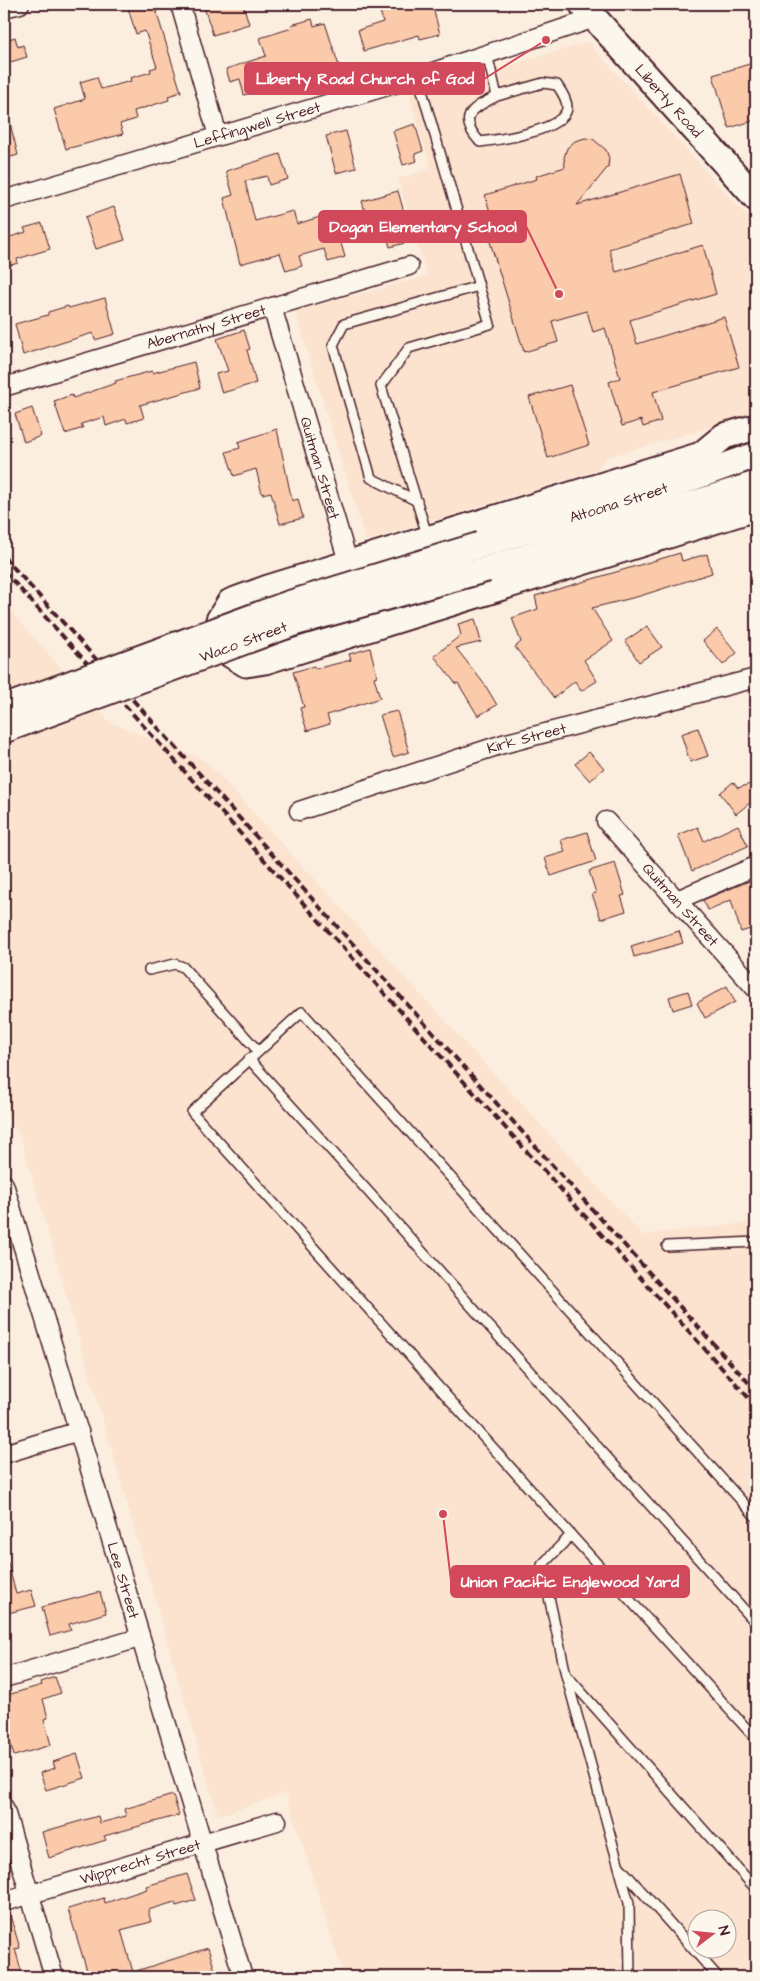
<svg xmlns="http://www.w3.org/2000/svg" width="760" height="1981" viewBox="0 0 760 1981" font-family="'Architects Daughter',sans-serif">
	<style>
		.built { fill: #fbe3cf; fill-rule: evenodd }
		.building { fill: #fbcaaa; stroke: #4a1f2b }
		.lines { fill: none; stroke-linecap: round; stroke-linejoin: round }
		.lane-casing { stroke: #4a1f2b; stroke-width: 12 }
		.street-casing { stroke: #4a1f2b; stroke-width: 21 }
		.secondary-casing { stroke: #4a1f2b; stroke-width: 29 }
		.lane { stroke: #fbf7ec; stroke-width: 9 }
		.street { stroke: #fbf7ec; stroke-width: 18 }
		.secondary { stroke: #fbf7ec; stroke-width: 25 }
		.rail { stroke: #4a1f2b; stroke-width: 4; stroke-dasharray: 8 4; stroke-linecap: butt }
		.secondary-bridge-casing { stroke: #4a1f2b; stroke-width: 29; stroke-linecap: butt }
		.secondary-bridge { stroke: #fbf7ec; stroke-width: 25 }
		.labels { text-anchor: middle; stroke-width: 4; stroke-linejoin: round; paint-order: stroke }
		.street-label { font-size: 15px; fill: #4a1f2b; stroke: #fbf7ec }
		.leader { fill: none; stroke: #d1495b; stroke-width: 2 }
		.callout-dot { fill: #d1495b; stroke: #fbf7ec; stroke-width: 2 }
		.callout { fill: #d1495b; stroke: #d1495b; stroke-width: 2 }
		.callout-label { font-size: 16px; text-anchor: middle; font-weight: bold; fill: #fff }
	</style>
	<rect width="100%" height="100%" fill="#fbeedf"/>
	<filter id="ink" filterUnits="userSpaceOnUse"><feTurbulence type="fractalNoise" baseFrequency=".02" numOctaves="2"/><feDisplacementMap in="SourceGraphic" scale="10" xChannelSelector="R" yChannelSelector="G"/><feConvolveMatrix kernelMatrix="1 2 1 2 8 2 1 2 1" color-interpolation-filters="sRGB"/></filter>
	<g filter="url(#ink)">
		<!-- built -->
		<g class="built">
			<polygon points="588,42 756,226 756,414 605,458 597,471 366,541 295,311 427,276 398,179 431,168 409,95"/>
			<path d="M4,604L109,722L206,761L642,1235L756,1222V1977H344L286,1793L218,1816L21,1139L4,1108ZM698,1918H728V1948H698Z"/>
		</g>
		<!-- building -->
		<g class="building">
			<polygon points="143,4 154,4 181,92 168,96 169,100 134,111 136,119 120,124 123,134 66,149 54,109 85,99 80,82 97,77 101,89 131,81 130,78 151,72 150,69 157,67 145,31 136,34 128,8"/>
			<polygon points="203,4 243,4 249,24 213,35"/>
			<polygon points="378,4 432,4 440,34 420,39 419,35 364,51 358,30 383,22"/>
			<polygon points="312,19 314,26 325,23 339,66 244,95 240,79 230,82 226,69 266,56 260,38 292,28 291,25"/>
			<polygon points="15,37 18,47 23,45 27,57 4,64 4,41"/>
			<polygon points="756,62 756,120 729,128 713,75"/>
			<polygon points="4,115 8,115 18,155 4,159"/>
			<polygon points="415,124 423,151 415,154 417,161 403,165 393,131"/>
			<polygon points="346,131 356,168 336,173 326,136"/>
			<polygon points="585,138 593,139 606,150 609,158 608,167 577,205 680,174 694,224 609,249 616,272 703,245 716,294 630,320 637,344 724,317 739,367 653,392 661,421 643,427 641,420 622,426 609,382 620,378 605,328 593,332 587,311 552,321 558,342 524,352 487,232 495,229 485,195 537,179 536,176 565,167 564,158 567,148 575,141"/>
			<polygon points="280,154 288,179 269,185 267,176 245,181 255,221 293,211 297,224 323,216 331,243 340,240 345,257 328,262 324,249 299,256 302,266 286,271 280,253 240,264 224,198 233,195 226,171"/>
			<polygon points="398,191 412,241 390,247 381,215 367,219 362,201"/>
			<polygon points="114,207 125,240 96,249 85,217"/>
			<polygon points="42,223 50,249 17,259 18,263 4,267 4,239 26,232 24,228"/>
			<polygon points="105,298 115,334 95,340 93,333 23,355 15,324 48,315 48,312 68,306 69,308"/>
			<polygon points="244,330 250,349 247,350 256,383 222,393 216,374 228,371 217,339"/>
			<polygon points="194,362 200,388 140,405 144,418 127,423 126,419 106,426 104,417 81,424 83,428 65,434 54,401 72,395 73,398 116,383 115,381 152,371 152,373"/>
			<polygon points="570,385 589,445 548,458 529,397"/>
			<polygon points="32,408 41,436 24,442 15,414"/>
			<polygon points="277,429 292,501 298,499 303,518 280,524 271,492 262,494 256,469 234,476 226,452 240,448 238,442"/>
			<polygon points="680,553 682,561 707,554 712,573 640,596 592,608 613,641 584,660 597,681 581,691 575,681 554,698 515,647 521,642 512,618 538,609 535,596"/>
			<polygon points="475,619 481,642 456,648 485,685 497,705 478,716 458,683 456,684 434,656 461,635 458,624"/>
			<polygon points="647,626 662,647 639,662 625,641"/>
			<polygon points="717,629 737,653 723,665 703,641"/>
			<polygon points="370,648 377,676 374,677 380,698 327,715 330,724 307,731 300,708 304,707 293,672 314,666 315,669 351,660 349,654"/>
			<polygon points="397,711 409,752 393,757 380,715"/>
			<polygon points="698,728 708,756 690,762 681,734"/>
			<polygon points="589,752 604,768 590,781 575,764"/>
			<polygon points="733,782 738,788 756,782 756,798 736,814 720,793"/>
			<polygon points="738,825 748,846 692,871 678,835 698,827 704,841"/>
			<polygon points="587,832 596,861 551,876 545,858 565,852 561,840"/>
			<polygon points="615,863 625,895 621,896 626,911 601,919 592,894 596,893 589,871"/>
			<polygon points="754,879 756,884 756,927 741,932 731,900 708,910 703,900"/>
			<polygon points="679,931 683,943 634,957 631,946"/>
			<polygon points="727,986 735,1002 705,1018 697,1003"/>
			<polygon points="688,991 692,1004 673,1010 669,997"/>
			<polygon points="8,1563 16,1594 31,1590 36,1606 4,1614 4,1564"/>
			<polygon points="100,1592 106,1613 69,1624 71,1630 50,1636 42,1607"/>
			<polygon points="55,1677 61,1693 43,1699 48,1718 44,1719 51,1745 14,1756 4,1720 4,1696 42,1685 41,1682"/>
			<polygon points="77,1754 85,1778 46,1790 40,1773 55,1768 53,1762"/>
			<polygon points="173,1795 179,1815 104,1836 106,1840 49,1858 42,1832 98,1816 100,1823 126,1816 124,1809"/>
			<polygon points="187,1874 196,1900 176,1906 175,1902 148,1910 151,1922 121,1930 133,1972 208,1948 217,1977 89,1977 68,1909 104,1898 105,1903 147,1889 146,1886"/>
			<polygon points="4,1912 9,1912 20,1948 15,1949 23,1977 4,1977"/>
		</g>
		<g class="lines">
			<defs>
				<g id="lane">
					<path d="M487,54L497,96L543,83L557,85C562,92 568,101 567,109C562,131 499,140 480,142C456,116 473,108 497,96"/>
					<polyline points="418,77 490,324 409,348 381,386 428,538"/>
					<polyline points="417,501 371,478 333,345 344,324 479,286"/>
					<polyline points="149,970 175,964 183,967 258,1051"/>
					<polyline points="249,1059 756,1623"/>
					<polyline points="667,1246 756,1242"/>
					<polyline points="571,1535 192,1112 302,1012 756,1517"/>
					<polyline points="568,1677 756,1889"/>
					<polyline points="620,1867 718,1977"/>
					<polyline points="630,1977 629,1903 566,1675 542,1565 571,1535 756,1739"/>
				</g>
				<g id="street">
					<polyline points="180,4 218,136"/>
					<polyline points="4,8 20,4"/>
					<path id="s1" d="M4,200L418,77L595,18"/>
					<path id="s2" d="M272,307L352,575"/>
					<path id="s3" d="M4,387L409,266"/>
					<path id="s4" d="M299,811L503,744L756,678"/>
					<path id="s5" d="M606,821L756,989"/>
					<polyline points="677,900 756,866"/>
					<path id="s6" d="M4,1184L243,1977"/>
					<polyline points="4,1454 79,1431"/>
					<polyline points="4,1678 139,1638"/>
					<polyline points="4,1807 54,1977"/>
					<path id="s7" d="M4,1902L277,1821"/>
				</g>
				<g id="secondary">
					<path id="s8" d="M582,4L756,198"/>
					<polyline points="756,427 724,436 701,455 268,588 230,602 219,620 228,653 246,664 265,661 749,510 756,506"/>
					<path id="s9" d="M480,545L644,495L756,455"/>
					<polyline points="487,569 756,484"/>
				</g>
			</defs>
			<!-- lane casing -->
			<use href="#lane" class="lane-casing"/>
			<!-- street casing -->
			<use href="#street" class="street-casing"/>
			<!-- secondary casing -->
			<use href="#secondary" class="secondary-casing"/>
			<!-- lane -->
			<use href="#lane" class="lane"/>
			<!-- street -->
			<use href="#street" class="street"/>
			<!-- secondary -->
			<use href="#secondary" class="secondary"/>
			<!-- rail -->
			<g class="rail">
				<polyline points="4,557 756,1391"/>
				<polyline points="4,571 756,1406"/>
			</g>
			<defs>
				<g id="secondary-bridge">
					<polyline points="4,708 288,604 480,545"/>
					<path id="s10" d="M4,730L294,623L487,569"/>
				</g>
			</defs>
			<!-- secondary-bridge casing -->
			<use href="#secondary-bridge" class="secondary-bridge-casing"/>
			<!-- secondary-bridge -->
			<use href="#secondary-bridge" class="secondary-bridge"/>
		</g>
	</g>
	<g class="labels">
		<!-- street labels -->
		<g class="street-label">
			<text dy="5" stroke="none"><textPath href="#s8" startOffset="130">Liberty Road</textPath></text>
			<text dy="5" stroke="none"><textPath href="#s1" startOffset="264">Leffingwell Street</textPath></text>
			<text dy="5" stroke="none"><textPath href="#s3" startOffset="211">Abernathy Street</textPath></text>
			<text dy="5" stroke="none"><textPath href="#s2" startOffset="168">Quitman Street</textPath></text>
			<text dy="5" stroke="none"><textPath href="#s9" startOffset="145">Altoona Street</textPath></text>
			<text dy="5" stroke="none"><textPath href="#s10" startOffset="255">Waco Street</textPath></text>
			<text dy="5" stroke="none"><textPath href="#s4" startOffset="239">Kirk Street</textPath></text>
			<text dy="5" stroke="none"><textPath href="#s5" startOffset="112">Quitman Street</textPath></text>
			<text dy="5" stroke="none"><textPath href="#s6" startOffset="414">Lee Street</textPath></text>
			<text dy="5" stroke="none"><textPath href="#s7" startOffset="142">Wipprecht Street</textPath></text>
		</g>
	</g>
	<!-- callouts -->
	<path class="leader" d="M546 40L484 79M559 294L526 226M443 1514L451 1581"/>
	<g class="callout-dot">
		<circle cx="546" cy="40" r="5"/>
		<circle cx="559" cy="294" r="5"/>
		<circle cx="443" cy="1514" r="5"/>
	</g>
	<g class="callout">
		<rect x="245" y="63" width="239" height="31" rx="5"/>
		<rect x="319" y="211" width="207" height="31" rx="5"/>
		<rect x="451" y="1566" width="238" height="31" rx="5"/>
	</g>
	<g class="callout-label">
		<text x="365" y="84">Liberty Road Church of God</text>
		<text x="423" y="232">Dogan Elementary School</text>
		<text x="570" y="1587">Union Pacific Englewood Yard</text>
	</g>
	<!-- margin -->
	<rect width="760" height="1981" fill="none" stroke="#fbf7ec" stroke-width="20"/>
	<rect x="10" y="10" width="740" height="1961" fill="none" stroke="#4a1f2b" stroke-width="2" filter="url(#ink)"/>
	<!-- north arrow -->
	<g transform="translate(712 1934) rotate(74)"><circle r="24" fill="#fbf7ec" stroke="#b4a19f"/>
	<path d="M0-4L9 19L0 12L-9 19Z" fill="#d1495b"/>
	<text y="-8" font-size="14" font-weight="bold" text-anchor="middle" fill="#4a1f2b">N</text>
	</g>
</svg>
